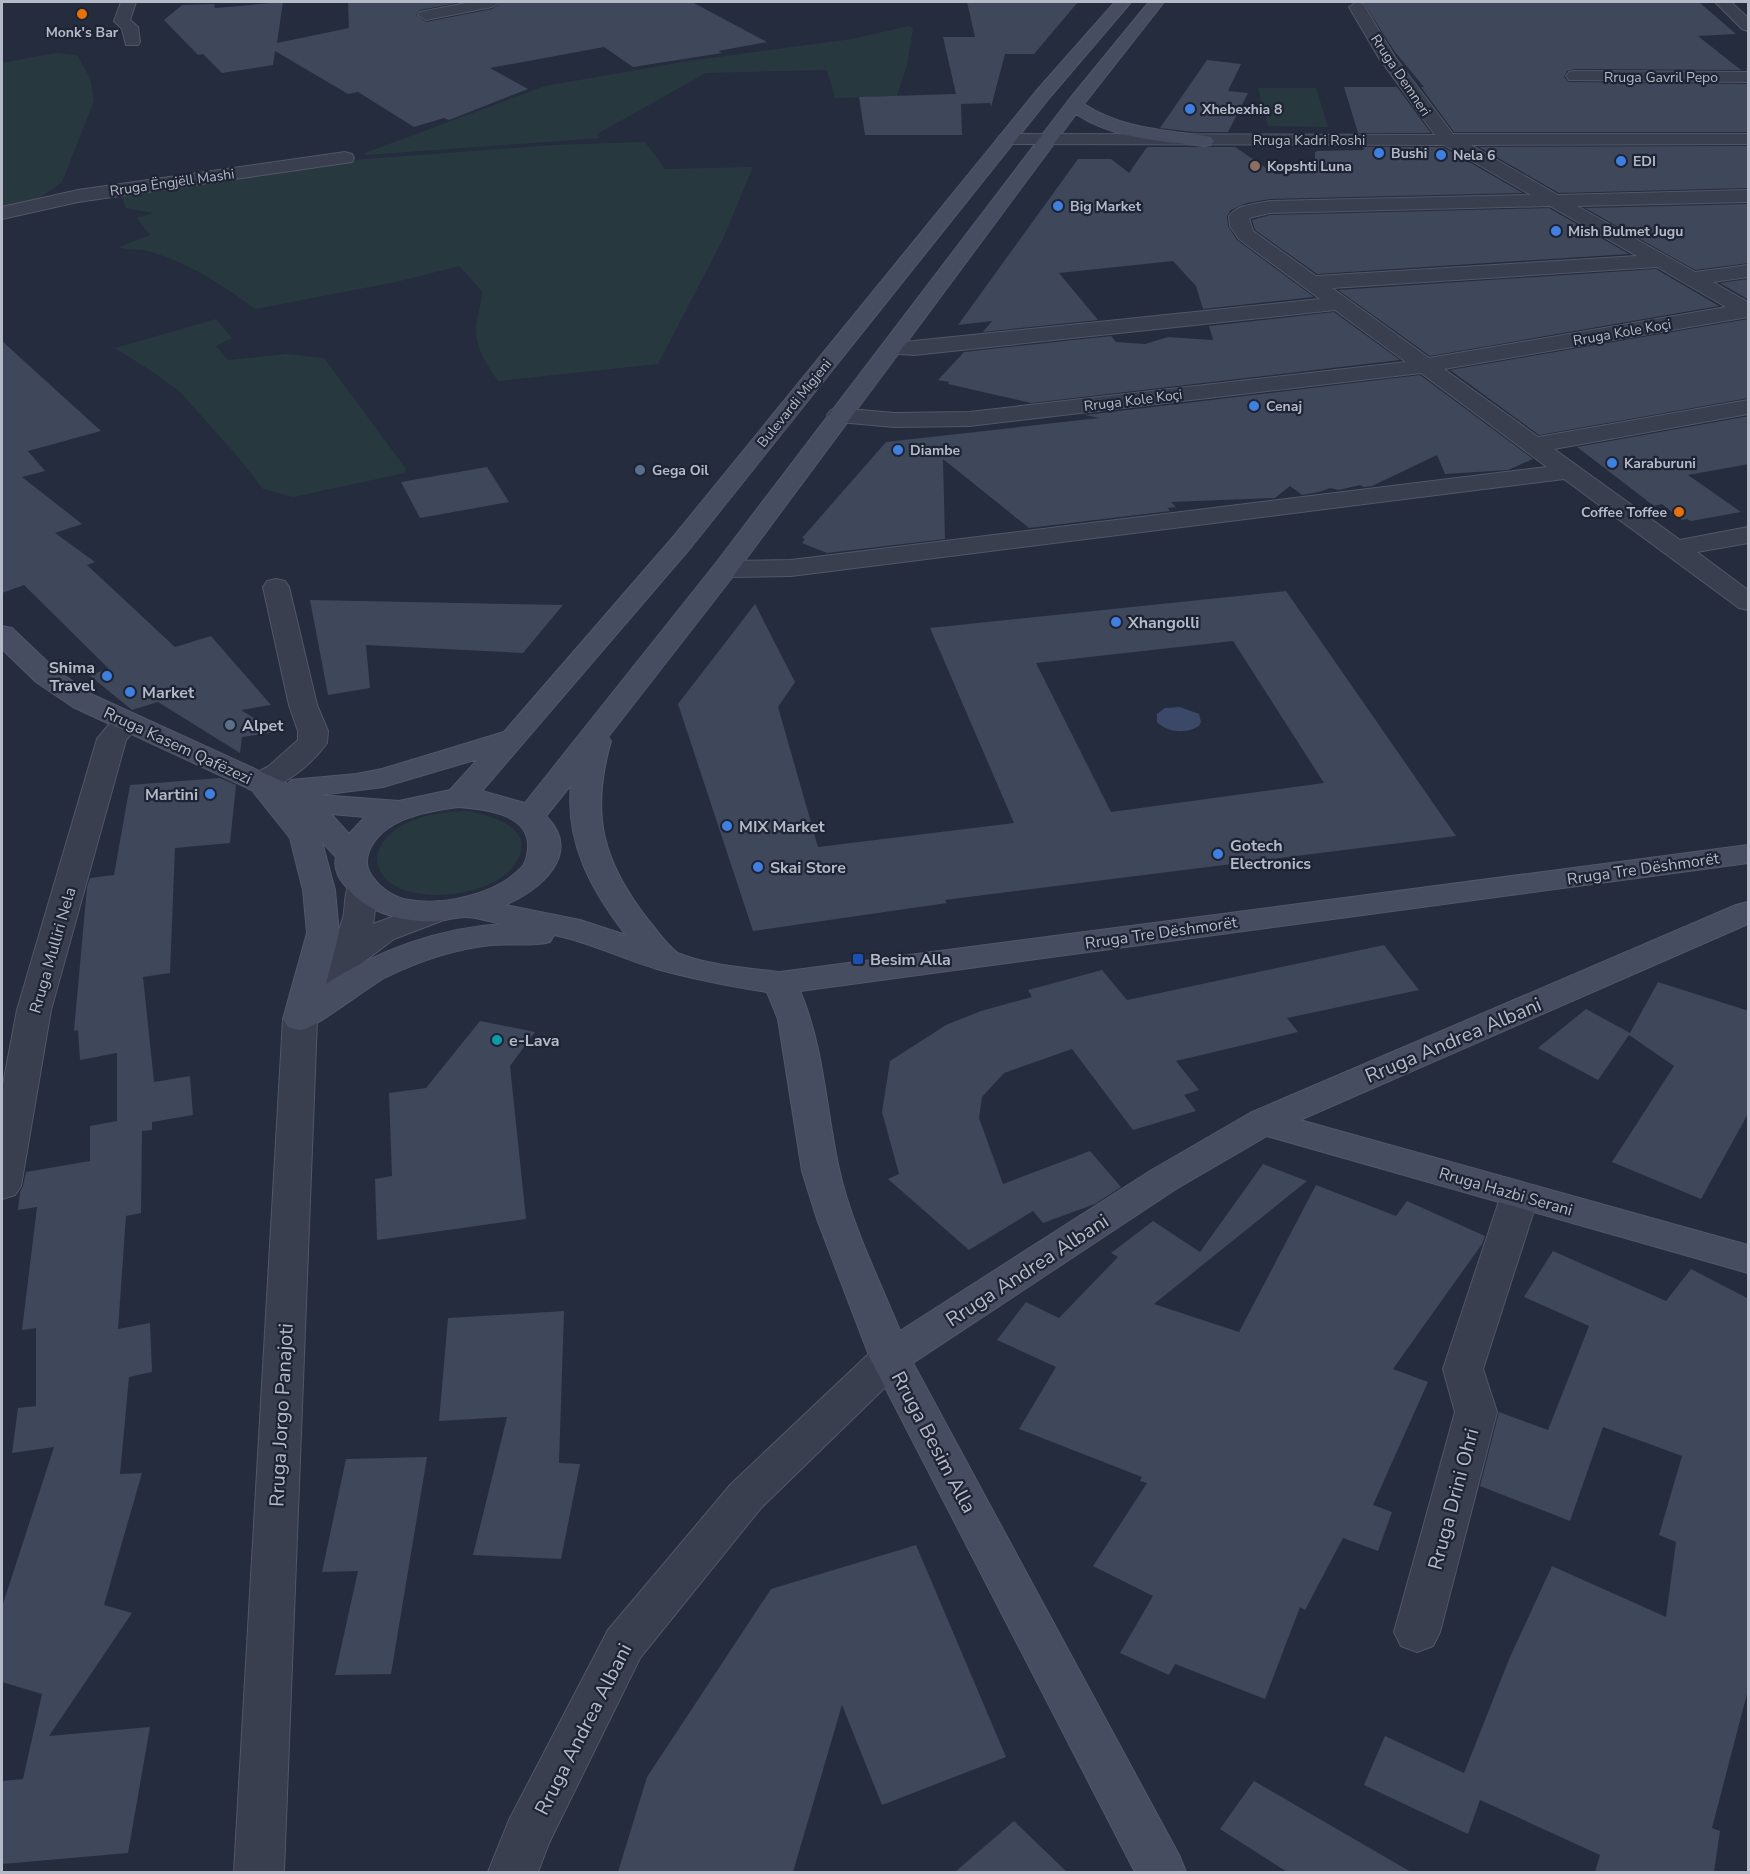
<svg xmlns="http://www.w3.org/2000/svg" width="1750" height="1874" viewBox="0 0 1750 1874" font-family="'Nunito Sans',sans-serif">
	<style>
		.green { fill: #27393f }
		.water { fill: #3b4867 }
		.building { fill: #3f475b; fill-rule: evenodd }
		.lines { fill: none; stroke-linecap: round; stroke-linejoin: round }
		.street-casing { stroke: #515766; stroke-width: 2 }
		.secondary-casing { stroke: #515766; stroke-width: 2 }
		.street { fill: #393f4e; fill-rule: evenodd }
		.secondary { fill: #474d61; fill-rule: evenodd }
		.food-dot { fill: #e8710a; stroke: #1e2433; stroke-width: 2 }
		.shop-dot { fill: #3f7fe0; stroke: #1e2433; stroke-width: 2 }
		.education-dot { fill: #8d6e63; stroke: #1e2433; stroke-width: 2 }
		.service-dot { fill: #5c6f8a; stroke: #1e2433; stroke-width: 2 }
		.transit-dot { fill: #1a4fb4; stroke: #1e2433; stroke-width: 2 }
		.culture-dot { fill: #0f9aa8; stroke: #1e2433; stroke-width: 2 }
		.labels { text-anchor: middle; stroke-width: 4.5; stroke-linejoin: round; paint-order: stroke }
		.far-poi-label { font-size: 14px; font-weight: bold; fill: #b5bac9; stroke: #1e2433; text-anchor: start }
		.far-street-label { font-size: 14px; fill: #b5bac9; stroke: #1e2433 }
		.poi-label { font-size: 16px; font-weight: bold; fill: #b5bac9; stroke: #1e2433; text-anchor: start }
		.street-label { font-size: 16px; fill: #b5bac9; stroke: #1e2433 }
		.near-street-label { font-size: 20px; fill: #b5bac9; stroke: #1e2433 }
	</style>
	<rect width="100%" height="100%" fill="#252c3e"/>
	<!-- green -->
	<g class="green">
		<polygon points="909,26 913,28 907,65 897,96 835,98 827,70 706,73 597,134 600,138 365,155 365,153 545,86 688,61 852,39"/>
		<polygon points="55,53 77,55 90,78 94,101 62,182 38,199 2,207 2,63"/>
		<polygon points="1258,88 1316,88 1328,127 1268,126"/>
		<path d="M645,142L665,169L753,167L723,239L658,364L498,381C485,362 472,344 477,319C479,309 482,302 482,291L459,266L396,282L255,309C223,285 189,263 151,252C141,248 128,251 119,247L150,235L137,218L153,213L126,208L120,193L366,159L555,145Z"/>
		<polygon points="216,319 232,338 216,346 228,360 287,354 324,358 406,469 405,473 293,497 263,489 239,458 181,393 159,376 115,348"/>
		<path d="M464,811C495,815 544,831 510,870C486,897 409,906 384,877C377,868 375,858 380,847C396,818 434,813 464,811Z"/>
	</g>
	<!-- water -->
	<path class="water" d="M1180,707L1199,714L1201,722L1199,726C1186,734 1168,733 1157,722V714L1165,708Z"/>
	<!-- building -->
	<g class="building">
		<polygon points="283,2 277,43 349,28 348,2 462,2 420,10 416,15 426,22 492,9 502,2 692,2 767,42 718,51 722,53 633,67 604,47 490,68 528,89 449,120 444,118 414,127 358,92 348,94 275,51 273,65 222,73 203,54 198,55 164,20 182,5 214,4 215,8"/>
		<polygon points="967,2 1078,2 1034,54 1005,54 991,107 990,103 961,104 962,135 865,135 859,97 956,94 943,37 975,37"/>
		<polygon points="1363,2 1699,2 1736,34 1698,36 1741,70 1575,69 1567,71 1564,77 1569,82 1749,84 1749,132 1454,132 1421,87 1424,87 1395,52"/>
		<polygon points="1207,60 1241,64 1228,91 1248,93 1228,132 1193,132 1160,128"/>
		<polygon points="1344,87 1397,87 1431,133 1358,133"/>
		<polygon points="1748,146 1749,188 1559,193 1479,147"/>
		<polygon points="1147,147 1235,147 1275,174 1315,173 1315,152 1318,151 1364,150 1363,147 1443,147 1523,193 1270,199 1247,203 1231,210 1227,216 1228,226 1237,240 1314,297 1203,309 1196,286 1173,261 1059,273 1098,320 983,332 992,321 958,325 1078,159 1111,159 1129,173"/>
		<polygon points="1748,204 1749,263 1695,270 1585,208"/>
		<polygon points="1549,208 1629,254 1317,274 1255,230 1252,220 1270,215"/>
		<polygon points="1656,269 1719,306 1430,356 1338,290"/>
		<polygon points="1748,279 1749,300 1720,283"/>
		<polygon points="1334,312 1400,360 1031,403 948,384 949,382 938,380 964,352 1111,336 1116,342 1145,344 1168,337 1213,340 1209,326"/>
		<polygon points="1748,319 1749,398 1539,435 1450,370"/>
		<polygon points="2,341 101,431 28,451 45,471 22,477 82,524 55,533 95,562 87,565 175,647 211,636 271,705 241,710 277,732 242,737 240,753 158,702 132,710 89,675 109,669 24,585 2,593"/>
		<polygon points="1420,375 1533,459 1508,470 1445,474 1437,455 1372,486 1364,487 1360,485 1339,490 1330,488 1319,492 1302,495 1290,486 1275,498 1171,502 1176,507 1168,508 1170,511 1029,528 943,459 945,539 827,553 802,543 805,539 802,538 886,442 1099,418 1085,415"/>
		<polygon points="1749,416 1749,464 1688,475 1741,512 1691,521 1687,519 1682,520 1662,504 1654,506 1577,447"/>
		<polygon points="487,467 509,502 420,518 401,482"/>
		<path d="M1286,591L1456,836L945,900L947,903L753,931L678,704L755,604L795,682L778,707L818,847L1014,823L930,628ZM1233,641L1324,783L1111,812L1036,663Z"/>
		<polygon points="310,600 563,605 523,653 366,645 370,688 328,695"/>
		<polygon points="220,778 236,785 230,843 175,848 170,973 143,977 154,1082 190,1076 193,1115 152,1122 152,1130 142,1131 141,1213 126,1216 118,1329 150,1323 152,1372 129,1377 120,1474 142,1473 104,1605 132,1613 49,1736 150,1727 128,1853 2,1864 2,1781 23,1779 42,1694 2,1682 2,1607 54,1447 12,1453 18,1408 36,1406 36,1328 22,1330 37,1207 18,1210 20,1192 23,1186 26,1172 90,1161 90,1126 117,1121 117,1053 80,1060 78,1030 74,1031 87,887 90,878 114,875 130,785"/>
		<polygon points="1384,945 1419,990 1287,1018 1298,1032 1176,1061 1199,1090 1184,1095 1196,1111 1133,1130 1072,1049 1004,1073 982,1097 979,1118 1003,1184 1090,1151 1121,1187 1095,1204 1043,1223 1033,1211 969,1250 888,1179 899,1174 882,1112 890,1061 946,1025 981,1011 1032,997 1028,990 1102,970 1127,1000"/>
		<polygon points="1658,982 1749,1011 1749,1112 1701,1199 1612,1162 1674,1066 1629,1035 1598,1080 1538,1048 1586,1009 1630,1033"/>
		<polygon points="480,1021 535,1032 510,1066 526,1219 377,1240 375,1179 392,1176 389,1093 426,1088"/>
		<polygon points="1263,1164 1307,1181 1154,1304 1239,1332 1316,1185 1396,1216 1407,1201 1485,1236 1482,1244 1393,1369 1428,1382 1373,1505 1392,1512 1378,1551 1343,1538 1305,1610 1300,1607 1265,1699 1175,1664 1169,1675 1120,1653 1153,1596 1093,1566 1147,1483 1140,1481 1142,1477 1019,1429 1056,1367 997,1340 1026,1302 1059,1318 1118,1257 1111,1253 1153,1221 1200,1252"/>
		<polygon points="1553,1251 1666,1301 1691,1269 1749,1299 1749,1686 1712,1828 1720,1831 1714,1872 1595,1872 1600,1855 1480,1800 1468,1834 1364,1785 1385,1736 1464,1773 1510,1657 1552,1566 1666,1617 1676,1542 1659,1535 1682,1456 1603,1427 1570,1521 1480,1486 1499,1412 1548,1430 1589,1326 1524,1297"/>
		<polygon points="564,1311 559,1463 580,1464 561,1559 473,1555 507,1417 439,1421 448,1318"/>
		<polygon points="427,1457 391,1674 335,1675 358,1571 322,1572 346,1459"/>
		<polygon points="916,1545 1006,1757 882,1805 842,1705 793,1872 618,1872 647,1777 771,1589"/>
		<polygon points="1254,1781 1411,1872 1287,1872 1220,1829"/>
		<polygon points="1014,1821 1067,1872 955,1872"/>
	</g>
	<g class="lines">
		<defs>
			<g id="street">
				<polygon points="121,2 136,2 130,20 138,27 140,42 138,45 126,45 122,29 114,21"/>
				<polygon points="471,2 500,2 492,7 426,20 418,15 420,12"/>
				<path d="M1357,2L1363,4L1395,57L1453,134H1748V144L1471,145L1558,195L1748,190V202L1577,206L1695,272L1748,265V277L1713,282L1748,302V317L1444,369L1538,437L1748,400V414L1554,449L1680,540L1748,527V543L1697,552L1748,590V610L1739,608L1564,479L791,576L725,577L716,575L712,569L716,563L725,561L791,560L1547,467L1421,373L969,426L894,427L839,422L831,420L827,415L831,410L839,408L894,413L969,412L1406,362L1335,310L914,355L885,353L882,348L885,343L914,341L1320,299L1239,239L1230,226L1229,216C1238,204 1256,204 1270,201L1531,195L1444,145L1006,144L1000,143L997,139L1000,135L1006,134L1435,135L1379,58L1349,7ZM1550,206L1637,256L1316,276L1253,231L1249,218L1270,213ZM1657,267L1726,307L1429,358L1332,288Z"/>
				<polygon points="1715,2 1731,2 1748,18 1748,31 1742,29"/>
				<polygon points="1575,71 1748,72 1748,82 1569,80 1566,76 1569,72"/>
				<polygon points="345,152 352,154 354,158 352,162 78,202 2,219 2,207 78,190"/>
				<path d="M276,579L285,581L289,587L317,705L328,731L327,743C312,764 276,796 249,789L245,783L249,777L269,766L298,740V731L289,705L263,587L267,581Z"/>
				<polygon points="126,713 136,716 141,722 126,740 51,1010 21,1186 15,1195 2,1199 2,1090 17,1010 97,739 116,716"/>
				<path d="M362,879L373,882L378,889L373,924L427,904L438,901L449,904L454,911L449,918L394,939L349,973L317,1020L284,1872H234L283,1019C304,987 332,956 343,918C346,906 343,893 351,882Z"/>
				<polygon points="1520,1182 1533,1186 1539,1195 1483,1369 1497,1412 1440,1632 1433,1646 1417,1652 1401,1646 1394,1632 1455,1412 1443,1369 1501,1195 1507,1186"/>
				<polygon points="890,1342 904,1347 910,1358 904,1369 761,1508 640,1658 549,1843 538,1872 488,1872 509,1820 608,1630 731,1484 876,1347"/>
			</g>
			<path id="secondary" d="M1115,2H1131L1050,97L692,546L482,791L525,803L716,563L1068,101L1149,2H1164L1084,104C1120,128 1163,130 1205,136L1211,137L1214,141L1211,145L1205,146C1162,141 1113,139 1076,114L734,575L608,737L611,741C590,814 602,861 649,921C657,930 670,950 680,954C711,966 747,968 780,972L1748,845V863L800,991C824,1047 826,1110 839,1169C851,1224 879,1279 900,1331L1150,1171L1250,1113L1736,905L1748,902V924L1300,1120L1748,1245V1273L1267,1136L1176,1189L913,1363L1179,1855L1186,1872H1135L870,1358L817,1219L802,1171L778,1019L767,992C729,986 693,979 657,969C622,959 590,942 554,935L550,942C531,947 510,943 491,945C454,949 419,961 386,977C368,987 314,1029 301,1030C297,1030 292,1028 288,1027L283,1019L307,933L303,890L290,838L252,790L73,707L36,682L2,649V626L12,628L56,670L93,695L288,784L291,780L356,774L382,769L504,732L674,536L1038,89ZM478,759L450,790L399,801L320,795L383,787ZM571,785C565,843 592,891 626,935L580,920L505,905C539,891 584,854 546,816ZM459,807C485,809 531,814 528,849C527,856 526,864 520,869C496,894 443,906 409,900C396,898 383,890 375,880C367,871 365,863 369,851C383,818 428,811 459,807ZM331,814L365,817L349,834ZM322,842L336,857C333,871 340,880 349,890C369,914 407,923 438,921C447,920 457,917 465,917C477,917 491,922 502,924C440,928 378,950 326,984L339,933L335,890Z"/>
		</defs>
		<!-- street casing -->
		<use href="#street" class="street-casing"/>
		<!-- secondary casing -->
		<use href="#secondary" class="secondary-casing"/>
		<!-- street -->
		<use href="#street" class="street"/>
		<!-- secondary -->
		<use href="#secondary" class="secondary"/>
	</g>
	<!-- markers -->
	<g class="food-dot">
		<circle cx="82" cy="14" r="6"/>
		<circle cx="1679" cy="512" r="6"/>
	</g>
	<g class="shop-dot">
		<circle cx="1190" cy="109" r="6"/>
		<circle cx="1379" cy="153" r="6"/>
		<circle cx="1441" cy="155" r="6"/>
		<circle cx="1621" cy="161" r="6"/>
		<circle cx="1058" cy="206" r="6"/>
		<circle cx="1556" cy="231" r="6"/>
		<circle cx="1254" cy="406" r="6"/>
		<circle cx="898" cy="450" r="6"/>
		<circle cx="1612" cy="463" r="6"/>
		<circle cx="1116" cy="622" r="6"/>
		<circle cx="107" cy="676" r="6"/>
		<circle cx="130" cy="692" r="6"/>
		<circle cx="210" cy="794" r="6"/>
		<circle cx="727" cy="826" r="6"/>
		<circle cx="1218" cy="854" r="6"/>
		<circle cx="758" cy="867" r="6"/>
	</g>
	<circle class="education-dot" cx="1255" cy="166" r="6"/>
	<g class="service-dot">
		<circle cx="640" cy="470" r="6"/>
		<circle cx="230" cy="725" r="6"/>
	</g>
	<rect class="transit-dot" x="852" y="953" width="12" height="12" rx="3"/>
	<circle class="culture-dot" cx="497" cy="1040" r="6"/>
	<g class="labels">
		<!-- far-poi labels -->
		<g class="far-poi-label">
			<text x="82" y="37" text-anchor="middle">Monk's Bar</text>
			<text x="1202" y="114">Xhebexhia 8</text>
			<text x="1391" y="158">Bushi</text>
			<text x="1453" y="160">Nela 6</text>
			<text x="1633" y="166">EDI</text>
			<text x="1267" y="171">Kopshti Luna</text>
			<text x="1070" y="211">Big Market</text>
			<text x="1568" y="236">Mish Bulmet Jugu</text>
			<text x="1266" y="411">Cenaj</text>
			<text x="910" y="455">Diambe</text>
			<text x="1624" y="468">Karaburuni</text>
			<text x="652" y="475">Gega Oil</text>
			<text x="1667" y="517" text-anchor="end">Coffee Toffee</text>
		</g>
		<!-- far-street labels -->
		<g class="far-street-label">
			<text transform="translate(1401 75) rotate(56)" y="5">Rruga Demneri</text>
			<text x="1661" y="82">Rruga Gavril Pepo</text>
			<text x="1309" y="145">Rruga Kadri Roshi</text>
			<text transform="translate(172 182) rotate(-8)" y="5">Rruga Ëngjëll Mashi</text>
			<text transform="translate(1622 332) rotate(-10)" y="5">Rruga Kole Koçi</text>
			<text transform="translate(1133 400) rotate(-7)" y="5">Rruga Kole Koçi</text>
			<text transform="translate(794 403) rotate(-51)" y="5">Bulevardi Migjeni</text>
		</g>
		<!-- poi labels -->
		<g class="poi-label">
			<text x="1128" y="628">Xhangolli</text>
			<text x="95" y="673" text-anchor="end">Shima<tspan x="95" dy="18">Travel</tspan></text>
			<text x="142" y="698">Market</text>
			<text x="242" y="731">Alpet</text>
			<text x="198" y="800" text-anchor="end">Martini</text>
			<text x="739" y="832">MIX Market</text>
			<text x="1230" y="851">Gotech<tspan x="1230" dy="18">Electronics</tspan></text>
			<text x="770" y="873">Skai Store</text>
			<text x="870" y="965">Besim Alla</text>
			<text x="509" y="1046">e-Lava</text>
		</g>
		<!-- street labels -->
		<g class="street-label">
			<text transform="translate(178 745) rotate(25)" y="6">Rruga Kasem Qafëzezi</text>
			<text transform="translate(1643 868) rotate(-8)" y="6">Rruga Tre Dëshmorët</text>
			<text transform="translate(1161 932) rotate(-8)" y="6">Rruga Tre Dëshmorët</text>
			<text transform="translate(52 950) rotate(-74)" y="6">Rruga Mulliri Nela</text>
			<text transform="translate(1506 1191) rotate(16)" y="6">Rruga Hazbi Serani</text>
		</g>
		<!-- near-street labels -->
		<g class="near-street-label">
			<text transform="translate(1453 1040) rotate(-23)" y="7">Rruga Andrea Albani</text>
			<text transform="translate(1027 1270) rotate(-33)" y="7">Rruga Andrea Albani</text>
			<text transform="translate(281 1415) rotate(-87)" y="7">Rruga Jorgo Panajoti</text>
			<text transform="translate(934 1442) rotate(62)" y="7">Rruga Besim Alla</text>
			<text transform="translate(1453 1499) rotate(-75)" y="7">Rruga Drini Ohri</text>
			<text transform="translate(583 1729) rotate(-63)" y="7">Rruga Andrea Albani</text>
		</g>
	</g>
	<!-- border -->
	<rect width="1750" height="1874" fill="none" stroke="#b5bac9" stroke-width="6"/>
</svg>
